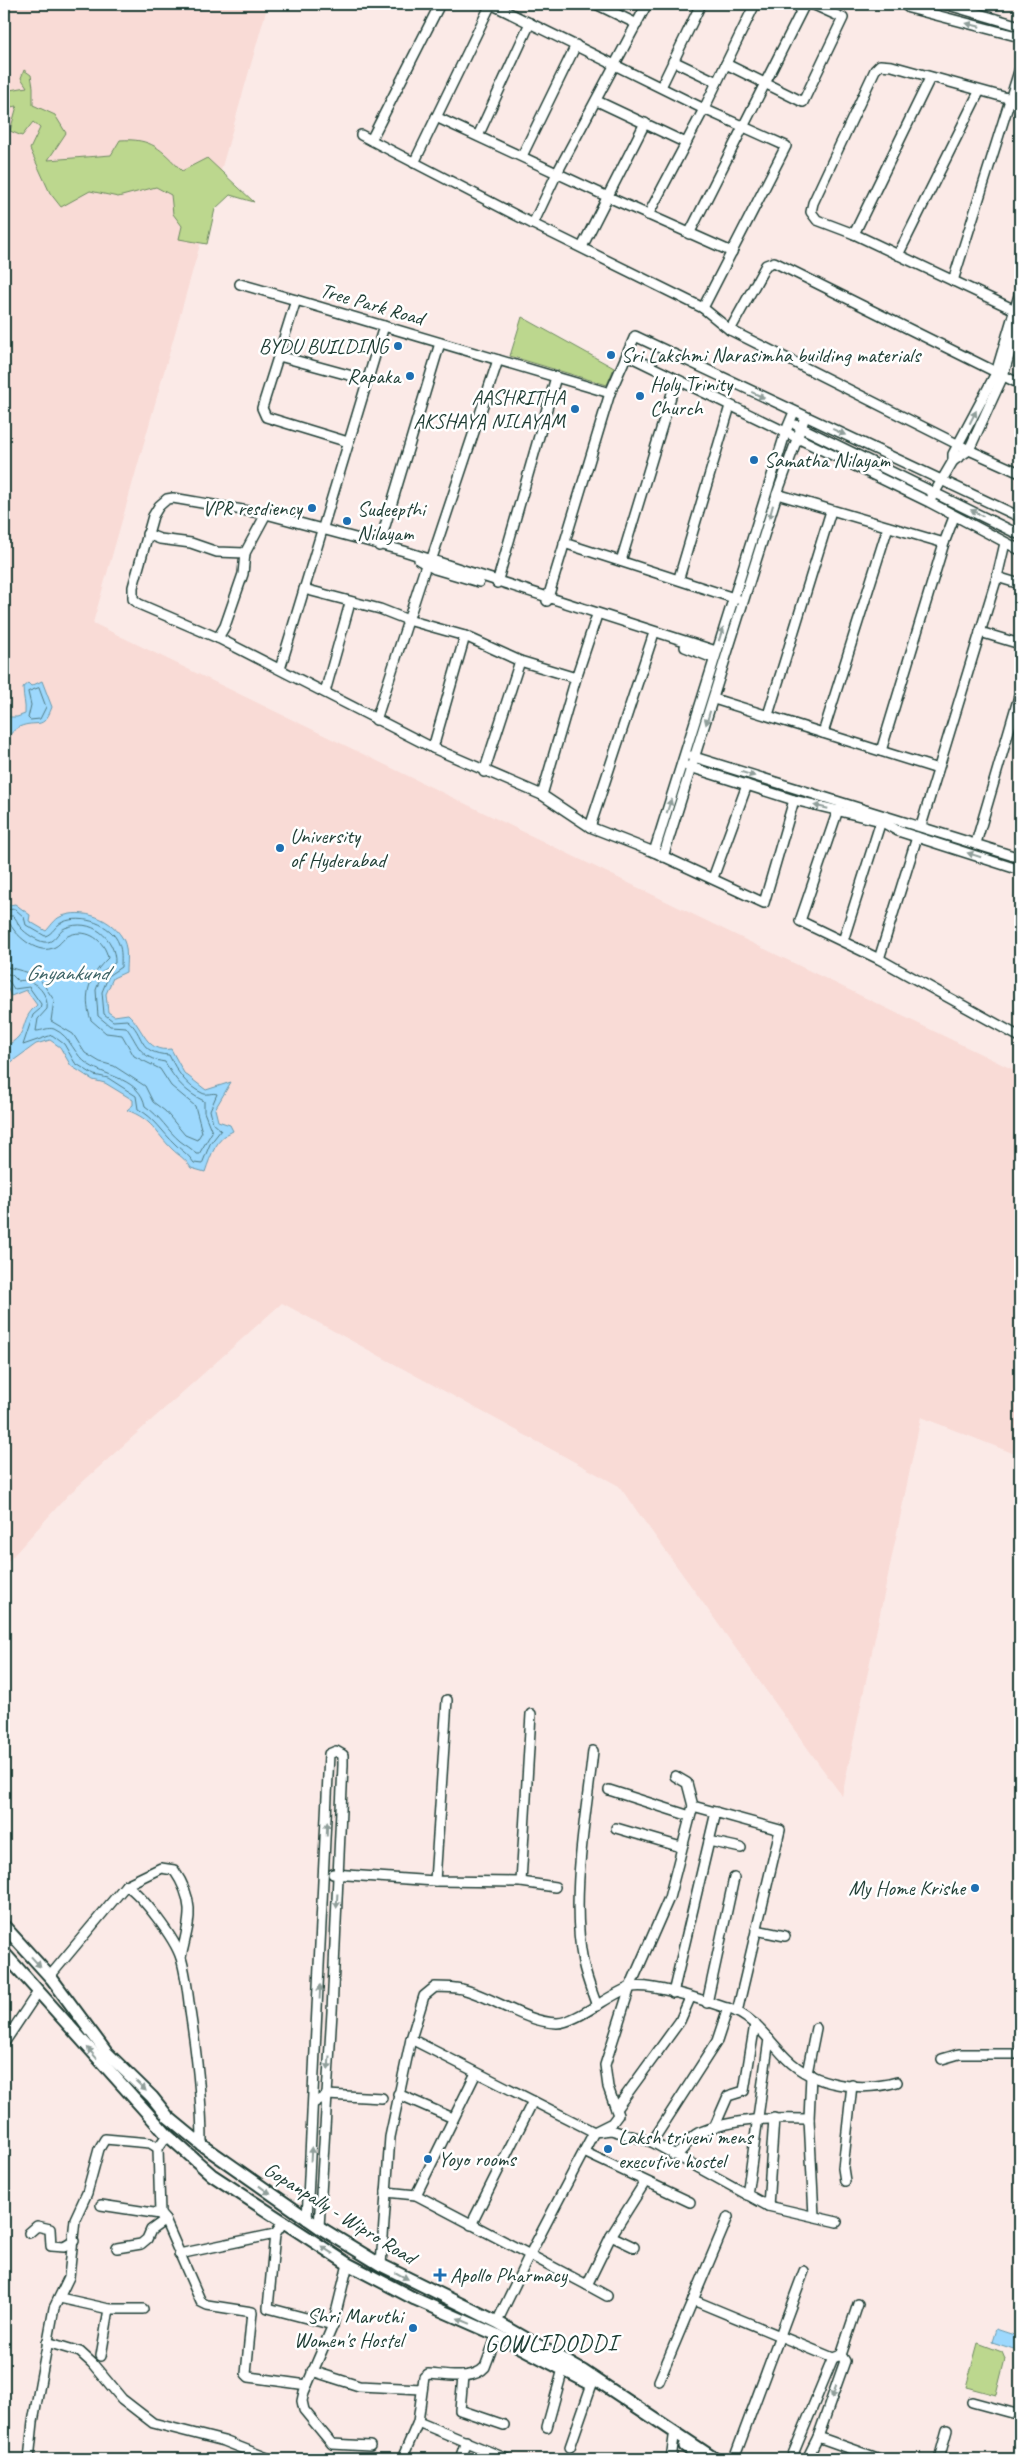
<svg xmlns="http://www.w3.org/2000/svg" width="1024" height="2463" viewBox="0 0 1024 2463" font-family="Caveat,sans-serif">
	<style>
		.built { fill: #f9dbd6 }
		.green { fill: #bcd78e; stroke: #6e8a61 }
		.water { fill: #9dd8fd; stroke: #6b9aad }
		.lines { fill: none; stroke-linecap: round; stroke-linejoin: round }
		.shore { stroke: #517b84; stroke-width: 1 }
		.minor-casing { stroke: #1f3d34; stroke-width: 12 }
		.secondary-casing { stroke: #1f3d34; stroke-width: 15 }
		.minor { stroke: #fff; stroke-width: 9 }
		.secondary { stroke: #fff; stroke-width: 11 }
		.oneway { fill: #8f9e9a }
		.poi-dot { fill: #1f6fb2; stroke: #fff; stroke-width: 2 }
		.labels { text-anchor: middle; stroke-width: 5; stroke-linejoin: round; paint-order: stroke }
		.street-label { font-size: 21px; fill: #1f3d34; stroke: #fff }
		.poi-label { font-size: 21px; fill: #1f3d34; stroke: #fff; text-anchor: start }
		.water-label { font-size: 22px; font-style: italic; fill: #3e6466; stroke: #fff }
		.quarter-label { font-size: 24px; letter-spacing: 1px; fill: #1f3d34; stroke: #fff }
	</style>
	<rect width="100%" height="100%" fill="#fbeae7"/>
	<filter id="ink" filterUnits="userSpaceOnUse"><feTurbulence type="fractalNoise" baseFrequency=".02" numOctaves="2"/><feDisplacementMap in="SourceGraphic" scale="10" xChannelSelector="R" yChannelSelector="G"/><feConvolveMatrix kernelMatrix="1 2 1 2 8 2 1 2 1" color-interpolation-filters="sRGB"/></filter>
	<g filter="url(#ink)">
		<!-- built -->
		<polygon class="built" points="4,4 268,4 93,623 1020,1073 1020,1456 921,1417 842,1796 619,1486 282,1303 68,1495 4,1566"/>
		<!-- green -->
		<g class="green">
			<path d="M24,70L31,75L33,87V105L55,115L66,133L48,160L111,155L120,140C152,138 161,149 182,171L207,158L254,202L230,195L215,209L207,244L179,239L182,226L173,214L171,195L156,187L118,197L90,191L61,207L50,193L30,149L40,128L33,122L22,136L10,131L17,106L4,108V91L27,87L21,78Z"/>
			<polygon points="522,317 614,368 607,385 510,356"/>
			<polygon points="978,2343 1002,2352 1005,2359 996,2395 966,2387"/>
		</g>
		<!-- water -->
		<g class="water">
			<path d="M4,679L6,680L9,717H17L25,714C26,704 23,697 23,687L28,683L31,686L42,681L52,707C43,732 37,719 19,727C13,730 8,737 4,741Z"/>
			<path d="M15,904L30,915L29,921L46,931C50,927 55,919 60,917C82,907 114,919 124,941C128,950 126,962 126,972L113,978L106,994L108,1012L114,1016L128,1014C144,1028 145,1053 171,1049L184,1073L206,1090L231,1082L215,1109L218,1121L230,1125L233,1131C216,1138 211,1155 205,1172L191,1168C185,1158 179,1156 172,1149C154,1131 153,1120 127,1110L133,1105V1100L105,1083L93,1080L71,1066L60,1047L50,1040L36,1044L10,1063L4,1057V1047C32,1033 17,1022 37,1005L26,990L11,996L4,981V906Z"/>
			<polygon points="996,2329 1020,2337 1020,2351 992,2342"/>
		</g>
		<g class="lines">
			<!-- shore -->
			<g class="shore">
				<polygon points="39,688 46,707 40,719 30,720 28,718 31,705 28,692"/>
				<path d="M4,910L15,909L24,917L26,925L45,936C53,934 55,925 63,922C82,914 112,924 119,944C122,951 121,960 121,967L109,975L102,992L104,1014L113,1021L127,1020C146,1035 136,1053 169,1055C177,1071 185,1085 202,1093C207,1096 212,1092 217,1094L210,1110L213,1123L221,1130L210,1144L202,1164L194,1163C187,1153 183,1152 175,1144C162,1132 155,1118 138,1109L136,1096L108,1078L94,1075L75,1063L64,1044L52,1035L23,1045L33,1015L40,1009L41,1004L29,987L14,989L9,981L4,979"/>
				<path d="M4,916H13C18,920 17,924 21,928C25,933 37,941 44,942C55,944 57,931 65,928C91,917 116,938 115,963L103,971L96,990L98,1016L110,1026L126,1027C139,1044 138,1058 165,1062C175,1080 185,1092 204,1101V1112L212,1132L199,1154H196C192,1148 186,1146 180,1141C167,1130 161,1117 145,1106C140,1079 108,1077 89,1065C73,1055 72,1037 54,1029C48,1027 42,1031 36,1031L38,1019L47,1009C49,993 33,977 18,981L12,975L4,973"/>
				<path d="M4,924H10C17,937 39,956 55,947C61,944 64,937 70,935C88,928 105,941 108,958C90,975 82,995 91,1020L106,1033L122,1035L134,1056L160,1069L171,1086L195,1106L202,1132L197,1140L185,1135L165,1111L153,1102L145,1086L114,1066L100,1062L85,1053L73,1034L51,1021L54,1000L37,975L4,966"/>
			</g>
			<defs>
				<g id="minor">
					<polyline points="491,4 704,109 786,146 703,308 730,330 969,450 1020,473"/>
					<polyline points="596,4 637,24"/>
					<polyline points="904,4 909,8 1020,37"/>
					<polyline points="945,4 1020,26"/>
					<polyline points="673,61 717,82"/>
					<polyline points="726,64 803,102 843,18 812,4"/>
					<polyline points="661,87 701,4"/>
					<polyline points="1011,99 892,66 880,65 875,70 813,203 811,212 817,220 854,234 1015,310"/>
					<polyline points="597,101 686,143"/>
					<polyline points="436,117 606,196 732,252"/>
					<polyline points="361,135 533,224 703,308"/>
					<polyline points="478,136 530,23"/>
					<polyline points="371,140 440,4"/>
					<polyline points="522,156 576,45"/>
					<polyline points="414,163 491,4"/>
					<polyline points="648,215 704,109 755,4"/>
					<polyline points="533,224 557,173 647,4"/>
					<polyline points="689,234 805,4"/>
					<polyline points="854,234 930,78"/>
					<polyline points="582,247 645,123"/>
					<polyline points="898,255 979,92"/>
					<polyline points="953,281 1020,68"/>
					<polyline points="240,284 296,300"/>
					<polyline points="730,330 766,265 774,262 1020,384"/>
					<polyline points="627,355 929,502 1020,550"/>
					<polyline points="279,356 367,380"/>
					<polyline points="796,425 1020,535"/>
					<polyline points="348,442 266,417 262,408 296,300 610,393"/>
					<polyline points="953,461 969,450 1003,376 1020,318"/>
					<polyline points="777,494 944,543 881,751"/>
					<polyline points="932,497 953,461 953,454 996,373 1020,292"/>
					<polyline points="147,534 160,539 191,543 217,552 245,553"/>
					<polyline points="564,543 737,599"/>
					<polyline points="944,543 954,517"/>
					<polyline points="379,546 440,343"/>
					<polyline points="419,560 435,569 479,582"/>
					<polyline points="431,561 498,360"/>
					<polyline points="621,561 676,380"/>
					<polyline points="997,577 1020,584"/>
					<polyline points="679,578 730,406"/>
					<polyline points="497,583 556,377"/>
					<polyline points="304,589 380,609 408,620 465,636 520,661 576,678"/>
					<polyline points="547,601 610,393 635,336 1020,517"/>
					<polyline points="980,632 1020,644"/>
					<polyline points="218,638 225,626 243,574 245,553 266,514"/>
					<polyline points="685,647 713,658"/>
					<polyline points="716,651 404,551 266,514 173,498 167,499 159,506 153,516 133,587 133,599 139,604 218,638 433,748 542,795 590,827 654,852 764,903 794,800"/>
					<polyline points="280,669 384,326"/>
					<polyline points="325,692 350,603"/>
					<polyline points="714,699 938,769"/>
					<polyline points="768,715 831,511"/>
					<polyline points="376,720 426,565"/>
					<polyline points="823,733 888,527"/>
					<polyline points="433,748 465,636"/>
					<polyline points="691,756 1020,858"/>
					<polyline points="687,766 794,800 881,821 898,831 1020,870"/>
					<polyline points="484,772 520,661"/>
					<polyline points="542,795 576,678 596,618"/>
					<polyline points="838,810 800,921 879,959 1020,1037"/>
					<polyline points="921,826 997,577 1005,543"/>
					<polyline points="590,827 653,636"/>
					<polyline points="976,843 1020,693"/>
					<polyline points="654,852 786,431 794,412"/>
					<polyline points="663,857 777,494 805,417"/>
					<polyline points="713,878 747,785"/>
					<polyline points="843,941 881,821"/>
					<polyline points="879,959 917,837"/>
					<path d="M593,1751C586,1818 570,1896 583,1962C586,1977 592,1992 597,2006"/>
					<polyline points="609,1790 690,1816"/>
					<polyline points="693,1806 780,1830 737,2012"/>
					<polyline points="616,1828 681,1847"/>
					<polyline points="709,1841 741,1848"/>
					<polyline points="333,1874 435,1881 521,1882 555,1887"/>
					<polyline points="435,1881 447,1700"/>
					<polyline points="521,1882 531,1714"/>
					<path d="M126,1885L161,1868L174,1870C197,1904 189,1921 181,1957"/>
					<polyline points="756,1930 785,1936"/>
					<path d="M50,1976L126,1885C143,1896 175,1939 181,1958C186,1974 188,1994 190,2011C197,2056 202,2099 202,2145"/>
					<polyline points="673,1993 716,1812"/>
					<polyline points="707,2003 734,1878"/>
					<polyline points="411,2039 594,2132 611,2130 652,2142 768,2206 837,2222"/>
					<polyline points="4,2043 38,1992"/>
					<polyline points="942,2059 959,2054 1020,2054"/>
					<polyline points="807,2073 816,2028"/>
					<polyline points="398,2094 453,2118"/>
					<polyline points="314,2103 327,2095 382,2098"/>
					<polyline points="616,2109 680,2021 690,1998"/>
					<polyline points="809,2119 814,2216"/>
					<polyline points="714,2128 728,2096 744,2091 755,2024"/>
					<polyline points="167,2135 158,2148 160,2214 165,2220 201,2302 207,2305 252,2312 246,2374 249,2377 307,2385"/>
					<polyline points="652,2142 717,2041 728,2008"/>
					<polyline points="584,2152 690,2202"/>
					<path d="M673,2155C686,2152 687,2138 698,2133C734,2118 771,2118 809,2119L811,2075"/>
					<polyline points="845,2181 843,2168 852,2085"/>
					<polyline points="386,2192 416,2195 587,2285 611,2236 645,2182"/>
					<polyline points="416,2195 476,2073"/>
					<polyline points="747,2195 769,2039"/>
					<polyline points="101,2205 160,2214"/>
					<polyline points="768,2206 774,2118"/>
					<polyline points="307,2220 329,1754 336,1751 343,1755 343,1765 332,2012 319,2227"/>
					<polyline points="284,2221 275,2234 268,2308 333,2325"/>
					<polyline points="471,2225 533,2101"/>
					<polyline points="29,2233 37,2226 50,2229 51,2246 64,2247 74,2241"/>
					<polyline points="611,2236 634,2247"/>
					<polyline points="117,2248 141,2244 147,2239 151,2230 165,2220"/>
					<polyline points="179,2254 275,2234"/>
					<polyline points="348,2264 333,2325 304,2392 302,2401 304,2410 332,2444 370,2446"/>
					<path d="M381,2265L390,2137L411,2039L424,1996L435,1987C444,1987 453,1987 462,1989C494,1997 524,2022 557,2023C577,2023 613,1991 632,1987C653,1983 705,2001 727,2008C754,2016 768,2040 787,2059C814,2086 861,2092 897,2082"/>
					<polyline points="587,2285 607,2296"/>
					<polyline points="60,2298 109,2309 143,2309"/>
					<polyline points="693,2300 833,2358 841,2355 845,2361 818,2437 807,2459"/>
					<polyline points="497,2322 529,2256 594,2132 612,2123 618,2115 608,2087 605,2065 630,1987 669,1898 693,1806 687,1783 675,1776"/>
					<polyline points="47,2342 80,2352 92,2363 122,2399 153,2423 224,2441 270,2459"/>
					<polyline points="841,2355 858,2304"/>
					<polyline points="101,2356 109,2309"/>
					<polyline points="312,2371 359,2386 422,2389"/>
					<polyline points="463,2376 460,2410 504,2425"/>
					<polyline points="659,2381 728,2217"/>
					<polyline points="972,2402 1020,2415"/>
					<polyline points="418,2422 507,2459"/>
					<polyline points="547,2427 563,2369"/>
					<polyline points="818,2437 880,2459"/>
					<polyline points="570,2447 592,2384"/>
					<polyline points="29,2459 33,2422 54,2308 69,2277 75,2219 87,2193 99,2149 105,2139 150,2143 158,2148"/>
					<path d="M402,2459L418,2422L424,2377L428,2374C445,2375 473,2381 485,2367L497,2335"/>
					<polyline points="460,2459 466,2441"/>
					<polyline points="671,2459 674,2437"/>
					<polyline points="734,2459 804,2271"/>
					<polyline points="791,2459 833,2358"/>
					<polyline points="939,2459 947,2430"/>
				</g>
				<g id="secondary">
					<polyline points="4,1926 52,1979 106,2052 152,2097 168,2117 202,2145 319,2227 381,2265 497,2322 583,2371 715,2459"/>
					<polyline points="4,1953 167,2135 212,2175 348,2264 415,2299 497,2335 591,2384"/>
					<polyline points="685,2446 702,2459"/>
				</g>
			</defs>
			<!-- minor casing -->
			<use href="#minor" class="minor-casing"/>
			<!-- secondary casing -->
			<use href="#secondary" class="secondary-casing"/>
			<!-- minor -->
			<use href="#minor" class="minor"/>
			<!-- secondary -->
			<use href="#secondary" class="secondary"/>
		</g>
		<!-- one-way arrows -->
		<defs><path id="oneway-solid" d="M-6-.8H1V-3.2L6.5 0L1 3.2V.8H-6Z" transform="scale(1.25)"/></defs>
		<g class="oneway">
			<use href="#oneway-solid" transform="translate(973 25) rotate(-166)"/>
			<use href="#oneway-solid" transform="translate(758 395) rotate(25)"/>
			<use href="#oneway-solid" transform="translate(973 417) rotate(-63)"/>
			<use href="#oneway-solid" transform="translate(839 432) rotate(25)"/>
			<use href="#oneway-solid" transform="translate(771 512) rotate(106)"/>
			<use href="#oneway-solid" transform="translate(977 513) rotate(-153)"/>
			<use href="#oneway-solid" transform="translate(721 634) rotate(-72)"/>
			<use href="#oneway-solid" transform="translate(708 718) rotate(107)"/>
			<use href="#oneway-solid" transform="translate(748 774) rotate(18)"/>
			<use href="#oneway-solid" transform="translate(669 806) rotate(-72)"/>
			<use href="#oneway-solid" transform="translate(821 807) rotate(-167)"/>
			<use href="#oneway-solid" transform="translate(974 855) rotate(-162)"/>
			<use href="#oneway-solid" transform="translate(327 1829) rotate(-88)"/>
			<use href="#oneway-solid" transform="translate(337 1901) rotate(93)"/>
			<use href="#oneway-solid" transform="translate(36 1962) rotate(48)"/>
			<use href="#oneway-solid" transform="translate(320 1992) rotate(-87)"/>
			<use href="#oneway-solid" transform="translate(92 2053) rotate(-131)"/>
			<use href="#oneway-solid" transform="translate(329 2063) rotate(94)"/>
			<use href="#oneway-solid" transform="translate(141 2086) rotate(44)"/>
			<use href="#oneway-solid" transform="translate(311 2154) rotate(-87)"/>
			<use href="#oneway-solid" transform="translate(265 2190) rotate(36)"/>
			<use href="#oneway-solid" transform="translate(327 2250) rotate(-146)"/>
			<use href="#oneway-solid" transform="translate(402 2276) rotate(28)"/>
			<use href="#oneway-solid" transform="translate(464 2321) rotate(-157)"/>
			<use href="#oneway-solid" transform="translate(834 2392) rotate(110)"/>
		</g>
	</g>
	<!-- markers -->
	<g class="poi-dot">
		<circle cx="398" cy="346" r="5"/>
		<circle cx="611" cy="355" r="5"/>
		<circle cx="410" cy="376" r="5"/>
		<circle cx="640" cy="396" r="5"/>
		<circle cx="575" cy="409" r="5"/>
		<circle cx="754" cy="460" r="5"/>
		<circle cx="312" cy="508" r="5"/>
		<circle cx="347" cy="521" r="5"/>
		<circle cx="280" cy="848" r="5"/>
		<circle cx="975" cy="1888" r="5"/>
		<circle cx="608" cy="2149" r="5"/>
		<circle cx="428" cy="2159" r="5"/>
		<path d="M437.5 2267.5h5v5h5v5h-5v5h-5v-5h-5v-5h5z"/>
		<circle cx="413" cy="2328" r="5"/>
	</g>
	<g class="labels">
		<!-- street labels -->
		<g class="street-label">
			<text transform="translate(372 304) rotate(16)" y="7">Tree Park Road</text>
			<text transform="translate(340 2213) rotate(32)" y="7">Gopanpally - Wipro Road</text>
		</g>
		<!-- poi labels -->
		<g class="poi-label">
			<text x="388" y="353" text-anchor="end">BYDU BUILDING</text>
			<text x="621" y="362">Sri Lakshmi Narasimha building materials</text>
			<text x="400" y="383" text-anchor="end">Rapaka</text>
			<text x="650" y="391">Holy Trinity<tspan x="650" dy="24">Church</tspan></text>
			<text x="565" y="404" text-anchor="end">AASHRITHA<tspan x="565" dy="24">AKSHAYA NILAYAM</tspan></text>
			<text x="764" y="467">Samatha Nilayam</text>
			<text x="302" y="515" text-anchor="end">VPR resdiency</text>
			<text x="357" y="516">Sudeepthi<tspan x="357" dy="24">Nilayam</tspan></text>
			<text x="290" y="843">University<tspan x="290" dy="24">of Hyderabad</tspan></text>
			<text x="965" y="1895" text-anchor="end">My Home Krishe</text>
			<text x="618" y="2144">Laksh triveni mens<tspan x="618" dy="24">executive hostel</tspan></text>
			<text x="438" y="2166">Yoyo rooms</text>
			<text x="450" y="2282">Apollo Pharmacy</text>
			<text x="403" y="2323" text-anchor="end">Shri Maruthi<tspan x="403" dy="24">Women's Hostel</tspan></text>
		</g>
		<!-- water labels -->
		<g class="water-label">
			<text x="67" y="980">Gnyankund</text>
		</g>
		<!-- quarter labels -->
		<g class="quarter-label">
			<text x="551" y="2351">GOWLIDODDI</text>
		</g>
	</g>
	<!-- margin -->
	<rect width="1024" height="2463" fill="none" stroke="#fff" stroke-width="20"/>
	<rect x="10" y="10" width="1004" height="2443" fill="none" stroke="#1f3d34" stroke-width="2" filter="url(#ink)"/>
</svg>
